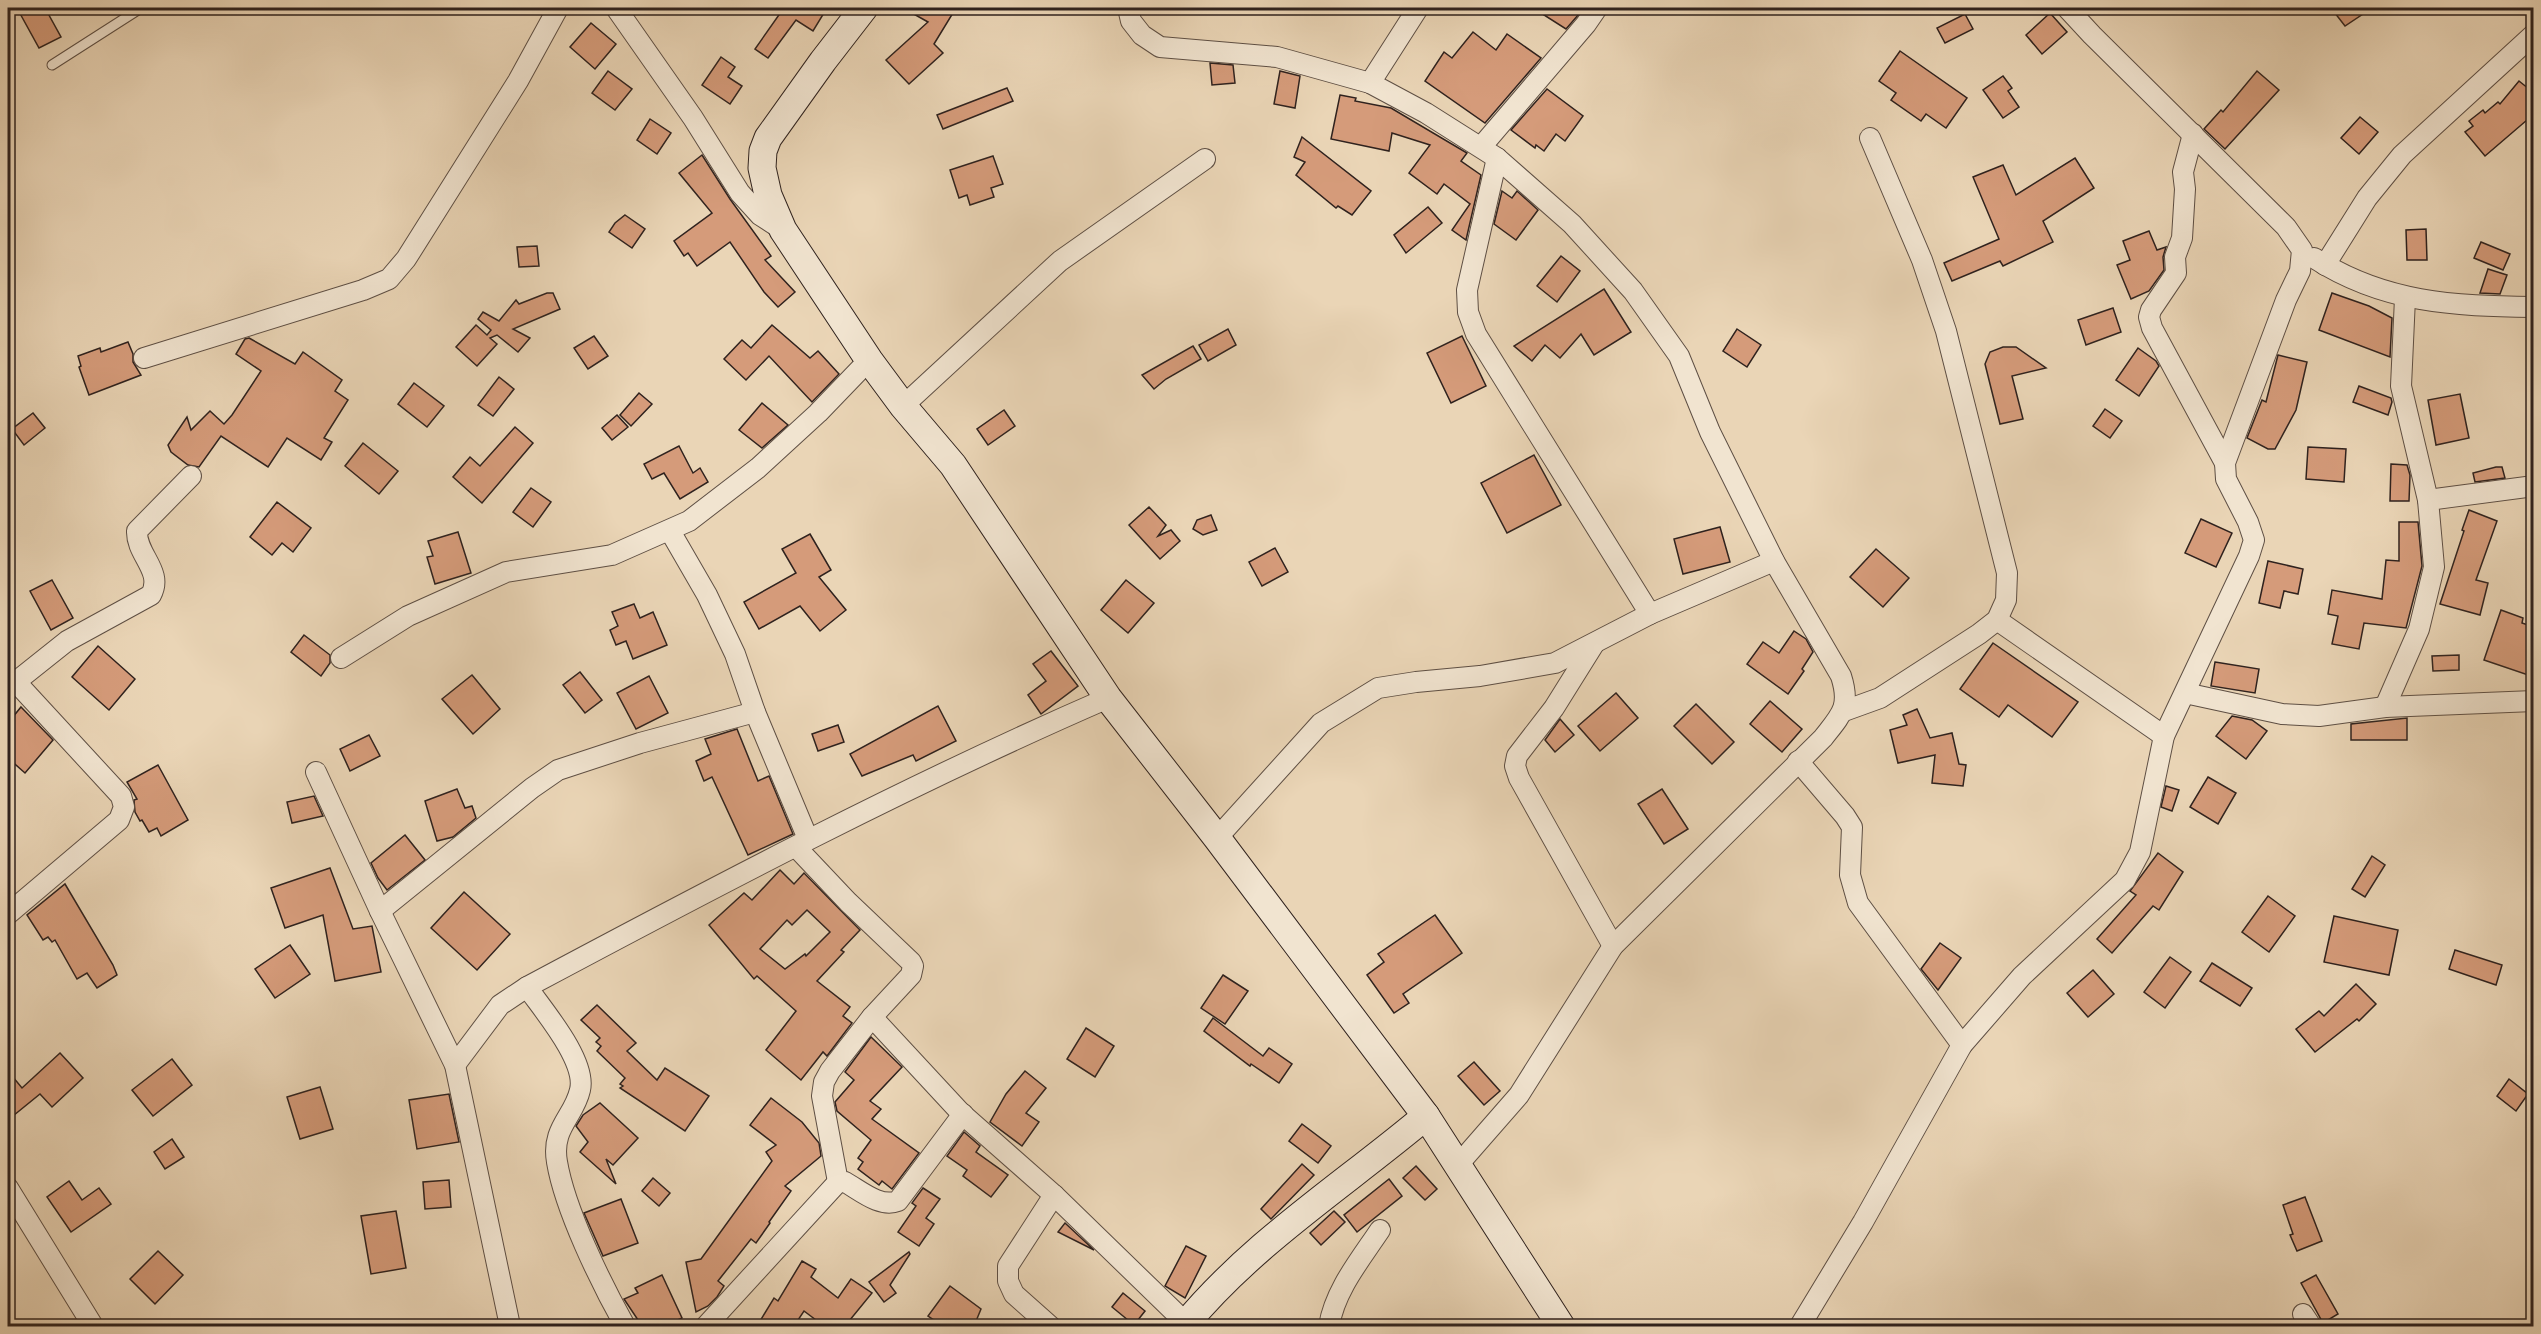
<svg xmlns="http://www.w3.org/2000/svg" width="2541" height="1334" viewBox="0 0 2541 1334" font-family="'IM FELL Double Pica',serif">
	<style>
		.building { fill: #d59b7a; stroke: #2f221e; stroke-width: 1.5; fill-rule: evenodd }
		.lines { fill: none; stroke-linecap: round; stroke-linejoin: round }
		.lane-casing { stroke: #5e4f44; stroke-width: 11 }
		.street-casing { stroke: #5e4f44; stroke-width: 22 }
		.secondary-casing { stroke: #2f221e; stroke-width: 29 }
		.lane { stroke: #f1e4d0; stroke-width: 9 }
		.street { stroke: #f1e4d0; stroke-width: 20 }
		.secondary { stroke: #f1e4d0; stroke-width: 27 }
	</style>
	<rect width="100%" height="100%" fill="#ead5b6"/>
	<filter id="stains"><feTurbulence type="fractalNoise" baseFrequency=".00333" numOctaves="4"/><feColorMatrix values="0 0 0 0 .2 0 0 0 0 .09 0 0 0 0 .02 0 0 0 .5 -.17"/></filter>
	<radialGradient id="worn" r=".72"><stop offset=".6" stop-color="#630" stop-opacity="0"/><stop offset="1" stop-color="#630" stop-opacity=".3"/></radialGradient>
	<!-- building -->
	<g class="building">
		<polygon points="17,8 45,8 61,37 39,48"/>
		<polygon points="773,8 827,8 813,31 796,20 768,58 755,49 781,12"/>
		<polygon points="903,8 956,8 934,44 943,53 909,84 886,60 928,22"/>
		<polygon points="1533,8 1569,8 1579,14 1566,29"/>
		<polygon points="2331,8 2372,8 2345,26"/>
		<polygon points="2050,13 2067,32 2042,54 2026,35"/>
		<polygon points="1965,14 1973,29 1945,43 1937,28"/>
		<polygon points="591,23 616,44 595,69 570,47"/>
		<polygon points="1473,32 1496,50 1507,34 1541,58 1485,123 1425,81 1444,52 1452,58"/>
		<polygon points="1900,51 1967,98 1946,128 1926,114 1921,121 1891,100 1896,93 1879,81"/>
		<polygon points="721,57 735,67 728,77 742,86 730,104 702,85"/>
		<polygon points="1210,63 1233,65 1235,83 1212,85"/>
		<polygon points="608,71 632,89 615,110 592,93"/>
		<polygon points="1280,71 1300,76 1295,108 1274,104"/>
		<polygon points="2257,71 2279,90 2225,149 2204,129 2221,110 2223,112"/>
		<polygon points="2003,76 2012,88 2008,91 2019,107 2003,118 1983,90"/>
		<polygon points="2519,81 2534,93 2534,114 2485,156 2465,132 2473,126 2469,121 2483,110 2485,113 2498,102 2500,104"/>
		<polygon points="1007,88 1013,101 943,129 937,115"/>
		<polygon points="1547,89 1583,116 1565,141 1556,134 1544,151 1536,145 1535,148 1511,130"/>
		<polygon points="1340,95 1356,98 1355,101 1391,108 1467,153 1461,161 1481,175 1466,240 1452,230 1470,204 1444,184 1437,194 1409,173 1430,145 1392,133 1389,151 1331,139"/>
		<polygon points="2360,117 2378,132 2359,154 2341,138"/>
		<polygon points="650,119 671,133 657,154 637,140"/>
		<polygon points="1302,137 1371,191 1352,215 1338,206 1336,208 1296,175 1305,162 1294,157"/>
		<polygon points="702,155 730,199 771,256 765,260 795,292 778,307 764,292 730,242 697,266 688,253 684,256 674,241 712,213 679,173"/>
		<polygon points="993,156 1003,184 991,188 994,197 970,205 967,195 959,198 950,170"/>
		<polygon points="2075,158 2094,188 2043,221 2053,242 2003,266 2000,261 1952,281 1944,263 1999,239 1973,177 2003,165 2016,195"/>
		<polygon points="1502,191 1512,198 1517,191 1538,210 1516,240 1494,224"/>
		<polygon points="1428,207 1442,223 1406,253 1394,235"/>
		<polygon points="625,215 645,229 632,248 609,232 615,223"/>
		<polygon points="2426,229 2427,260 2407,260 2406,230"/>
		<polygon points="2149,231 2157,250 2166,247 2163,257 2164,270 2149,291 2131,299 2117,265 2130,260 2123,241"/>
		<polygon points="2481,242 2510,254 2503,270 2474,258"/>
		<polygon points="537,246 539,266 519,267 517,247"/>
		<polygon points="1561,256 1580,271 1557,302 1537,286"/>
		<polygon points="2488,269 2507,275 2500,294 2480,293"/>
		<polygon points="1604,289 1631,332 1594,355 1581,334 1560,358 1545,345 1532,361 1514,346"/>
		<polygon points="547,293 553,293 560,309 513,329 530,338 518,352 497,335 490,338 497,344 477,366 456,347 476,325 487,335 491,330 478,319 483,312 499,321 516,300 519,304"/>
		<polygon points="2332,293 2369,306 2392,318 2390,357 2319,330"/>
		<polygon points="2113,308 2121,332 2086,345 2078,320"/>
		<polygon points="772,325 810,358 818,351 839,374 812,402 769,356 746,380 724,359 742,340 751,348"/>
		<polygon points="1228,329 1236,345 1208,361 1199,345"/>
		<polygon points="1737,329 1761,345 1747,367 1723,351"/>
		<polygon points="594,336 608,356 588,369 574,348"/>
		<polygon points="1462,336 1486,386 1451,403 1427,353"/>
		<polygon points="249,338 295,364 303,352 342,380 335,391 348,400 324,438 332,442 321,460 287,438 268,467 221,436 199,467 188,465 171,452 168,445 187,417 191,430 210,411 224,424 232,415 261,371 236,354 245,339"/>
		<polygon points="128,342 133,354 133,362 141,375 89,395 79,367 81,366 78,356 100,348 101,352"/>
		<polygon points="1193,346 1201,359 1166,379 1154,389 1142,375"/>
		<polygon points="2003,347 2016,347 2046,368 2012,376 2023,419 2000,424 1985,364 1990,352"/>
		<polygon points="2138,348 2156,361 2159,366 2139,396 2116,380"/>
		<polygon points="2278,355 2307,362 2296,410 2275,449 2268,449 2247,438 2262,400 2266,402"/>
		<polygon points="499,377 514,389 493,416 478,405"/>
		<polygon points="414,383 444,406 427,427 398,404"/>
		<polygon points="2359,386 2391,398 2392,402 2388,415 2353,402"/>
		<polygon points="639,393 652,404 631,426 620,415"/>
		<polygon points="2460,394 2469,438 2436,445 2428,400"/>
		<polygon points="762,403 788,425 762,448 739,430"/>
		<polygon points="2105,409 2122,421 2110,438 2093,426"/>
		<polygon points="1004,410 1015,426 988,445 977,429"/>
		<polygon points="33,413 45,428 24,445 12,429"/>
		<polygon points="617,415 628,427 612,440 602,428"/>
		<polygon points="515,427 533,443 482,503 453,477 470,457 480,466"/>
		<polygon points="363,443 398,471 379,494 345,466"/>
		<polygon points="679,446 693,473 700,468 708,482 680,499 664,473 652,479 644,464"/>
		<polygon points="2308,447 2346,449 2344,482 2306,479"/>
		<polygon points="1534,455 1561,505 1507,533 1481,483"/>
		<polygon points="2391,464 2407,465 2410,475 2409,501 2390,501"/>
		<polygon points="2496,467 2502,467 2505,478 2475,482 2473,473"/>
		<polygon points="531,488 551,502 533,527 513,512"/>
		<polygon points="277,502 311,528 293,552 282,543 272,555 250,537"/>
		<polygon points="1149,507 1166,525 1158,536 1171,530 1180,541 1160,559 1129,525"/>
		<polygon points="2469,510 2497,521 2476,580 2488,583 2480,615 2440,604 2464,531 2462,530"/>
		<polygon points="1211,515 1217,530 1203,535 1193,529 1197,520"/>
		<polygon points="2201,519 2232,533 2216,567 2185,553"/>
		<polygon points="2399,522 2418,522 2422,566 2406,628 2364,623 2359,649 2332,644 2338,616 2328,614 2332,590 2382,599 2386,560 2399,561"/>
		<polygon points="1720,527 1730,562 1683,574 1674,539"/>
		<polygon points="458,532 471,573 435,584 427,557 433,556 428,541"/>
		<polygon points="810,534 831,570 819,577 846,610 820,631 800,606 759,629 744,602 796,573 782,549"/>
		<polygon points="1275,548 1288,572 1262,586 1249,562"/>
		<polygon points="1876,549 1909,578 1883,607 1850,577"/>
		<polygon points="2268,561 2303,569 2298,594 2284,591 2280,608 2259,603"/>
		<polygon points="52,580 73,618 51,630 30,591"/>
		<polygon points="1126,580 1154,603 1128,633 1101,610"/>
		<polygon points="634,604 640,618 653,612 667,645 633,659 626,641 616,645 610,630 618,626 612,612"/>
		<polygon points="2501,610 2523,618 2522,623 2534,627 2534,677 2484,660"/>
		<polygon points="1794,631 1806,639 1813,652 1802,669 1804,671 1788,694 1747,664 1763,642 1779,653"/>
		<polygon points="304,635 330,655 330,663 321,676 291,652"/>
		<polygon points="1993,643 2078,702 2052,737 2008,705 1999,717 1960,689"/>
		<polygon points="98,646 135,679 109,710 72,677"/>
		<polygon points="1051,651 1078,686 1041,714 1028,695 1046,681 1033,664"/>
		<polygon points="2459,655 2459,670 2433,671 2432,656"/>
		<polygon points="2215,662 2259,669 2255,693 2211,686"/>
		<polygon points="580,672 602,700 585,713 563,685"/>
		<polygon points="472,675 500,709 473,734 442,699"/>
		<polygon points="649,676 668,713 636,729 617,693"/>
		<polygon points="1616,693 1638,718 1600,751 1578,726"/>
		<polygon points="1770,701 1802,729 1782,752 1750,724"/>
		<polygon points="1696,704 1734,742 1712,764 1674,726"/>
		<polygon points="938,706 956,741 916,761 913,755 862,776 850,754"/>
		<polygon points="21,707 53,740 25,773 8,758 8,723"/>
		<polygon points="1917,709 1930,738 1952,733 1959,764 1966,765 1963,786 1932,783 1935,755 1898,763 1890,730 1907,725 1903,715"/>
		<polygon points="2232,716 2252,720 2267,731 2246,759 2216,736"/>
		<polygon points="2407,718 2407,740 2351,740 2351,724"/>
		<polygon points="1560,719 1574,735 1555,752 1545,740"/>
		<polygon points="838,725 844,742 818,751 812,734"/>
		<polygon points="737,729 758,781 769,776 793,834 748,855 712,777 704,781 696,761 711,754 705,739"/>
		<polygon points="369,735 380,756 350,771 340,749"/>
		<polygon points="158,765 188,820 161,836 157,828 149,832 142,820 140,821 135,812 134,800 137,799 127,782"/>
		<polygon points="2208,777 2236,793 2218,824 2190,807"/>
		<polygon points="2166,786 2179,790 2172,811 2161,807"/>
		<polygon points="457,789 465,808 472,806 476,818 453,837 437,841 425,801"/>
		<polygon points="1662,789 1688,829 1664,844 1638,804"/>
		<polygon points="314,796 323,816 292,823 287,802"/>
		<polygon points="405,835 425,860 387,890 378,878 371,863"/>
		<polygon points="2158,853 2183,872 2159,910 2153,906 2112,953 2097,939 2136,895 2130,891"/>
		<polygon points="2372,856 2385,865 2365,897 2352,889"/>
		<polygon points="330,868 353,929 372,926 381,972 335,981 323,915 285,928 271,888"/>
		<path d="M780,870L794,884L804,873L860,930L841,950L844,952L817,981L850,1007L843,1016L852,1023L827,1056L823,1052L801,1080L766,1050L796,1011L757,976L754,979L709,925L744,893L752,900ZM807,910L830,932L806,956L805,954L785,969L760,949L787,920L792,925Z"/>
		<polygon points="65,884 113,965 117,975 97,988 87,973 77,979 55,940 52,942 48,937 43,940 27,915"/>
		<polygon points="464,892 510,934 477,970 431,928"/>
		<polygon points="2268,896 2295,916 2269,952 2242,932"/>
		<polygon points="1435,915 1462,953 1403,994 1409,1003 1394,1013 1367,975 1384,962 1378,954"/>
		<polygon points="2334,916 2398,930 2389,975 2324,962"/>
		<polygon points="1940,943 1961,958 1938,990 1921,969"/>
		<polygon points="290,945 310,974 275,998 255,969"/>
		<polygon points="2455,950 2502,965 2496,985 2449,969"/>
		<polygon points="2170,957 2191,972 2165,1008 2144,992"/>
		<polygon points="2212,963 2252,988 2240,1006 2200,981"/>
		<polygon points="2093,970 2114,994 2088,1017 2067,993"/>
		<polygon points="1223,975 1248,991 1225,1024 1201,1008"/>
		<polygon points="2356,984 2376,1004 2359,1021 2357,1019 2315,1052 2296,1029 2319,1011 2324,1016"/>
		<polygon points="597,1005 636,1043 627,1051 657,1080 665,1068 709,1096 685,1131 620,1088 623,1086 620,1084 625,1078 597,1051 601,1046 596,1042 600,1038 581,1020"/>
		<polygon points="1213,1018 1263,1056 1269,1048 1292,1064 1279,1083 1251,1064 1250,1066 1204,1031"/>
		<polygon points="1086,1028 1114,1046 1095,1077 1067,1059"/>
		<polygon points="871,1037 902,1067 870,1101 881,1109 872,1119 919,1153 892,1189 882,1181 879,1185 858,1169 863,1162 858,1158 871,1140 837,1111 835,1102 854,1080 845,1072"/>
		<polygon points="60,1053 83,1078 52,1107 40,1094 8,1120 8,1071 22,1088"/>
		<polygon points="172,1059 192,1085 153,1116 132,1090"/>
		<polygon points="1474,1062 1500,1091 1484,1105 1458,1076"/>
		<polygon points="1025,1071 1046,1088 1026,1113 1039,1122 1022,1146 990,1122 1006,1094"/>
		<polygon points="2509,1079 2528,1094 2516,1111 2497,1096"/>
		<polygon points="320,1087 333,1129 300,1139 287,1097"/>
		<polygon points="449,1094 459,1142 417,1149 409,1100"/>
		<polygon points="771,1098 802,1122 819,1143 821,1156 785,1186 791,1191 769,1222 770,1223 756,1243 751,1239 718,1281 724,1286 717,1297 708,1306 696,1312 686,1262 701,1259 772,1161 766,1152 776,1145 750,1125"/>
		<polygon points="600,1103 638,1138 613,1165 606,1159 616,1184 580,1152 588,1142 576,1126 583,1115"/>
		<polygon points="1302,1124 1331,1146 1318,1163 1289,1141"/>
		<polygon points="964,1132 980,1146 976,1152 1008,1175 991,1197 963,1176 967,1170 947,1156"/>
		<polygon points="172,1139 184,1157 165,1169 154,1152"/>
		<polygon points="1302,1164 1314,1175 1271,1219 1261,1209"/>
		<polygon points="1416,1166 1437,1189 1425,1200 1403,1178"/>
		<polygon points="653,1178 670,1193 659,1206 642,1191"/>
		<polygon points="1389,1179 1402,1196 1357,1232 1344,1215"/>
		<polygon points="449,1180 451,1207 425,1209 423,1182"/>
		<polygon points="69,1181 82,1200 99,1188 111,1204 71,1232 47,1197"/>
		<polygon points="923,1188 940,1199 926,1218 934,1224 919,1246 898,1232 916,1206 912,1203"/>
		<polygon points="2305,1197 2322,1241 2297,1251 2290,1235 2293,1234 2283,1205"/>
		<polygon points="621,1199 638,1243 603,1256 584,1213"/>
		<polygon points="396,1211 406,1268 371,1274 361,1216"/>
		<polygon points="1334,1211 1345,1222 1321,1245 1310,1233"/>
		<polygon points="1065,1223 1094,1250 1058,1232"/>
		<polygon points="1186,1246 1206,1256 1185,1298 1165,1286"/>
		<polygon points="158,1251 183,1275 155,1304 130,1279"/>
		<polygon points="909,1252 910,1254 890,1285 896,1293 884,1302 869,1282"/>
		<polygon points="802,1261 816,1269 811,1277 838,1298 851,1279 872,1293 845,1326 824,1326 804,1311 794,1326 757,1326 774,1298 778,1301"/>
		<polygon points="662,1275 682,1318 665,1326 642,1326 624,1299 638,1293 635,1288"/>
		<polygon points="2316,1275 2338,1314 2323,1323 2301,1283"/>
		<polygon points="950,1286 981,1309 974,1326 943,1326 928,1316"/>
		<polygon points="1123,1293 1145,1311 1134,1325 1112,1307"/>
	</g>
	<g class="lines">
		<defs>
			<polyline id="lane" points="52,65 141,8"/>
			<g id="street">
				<polyline points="616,8 693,118 740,193 760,215 783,230"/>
				<path d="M1128,8L1131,21L1142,35L1160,47L1277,57L1370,83L1426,113L1497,158L1572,224L1633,291L1679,356L1710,432L1774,561L1841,676C1851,707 1841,715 1823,738L1613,946L1519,1095L1457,1166"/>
				<polyline points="1370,83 1418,8"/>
				<polyline points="2193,134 2183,172 2185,189 2182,238 2175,257 2176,273 2151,310 2149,317 2152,328 2225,463"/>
				<polyline points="1481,147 1586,24 1597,8"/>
				<polyline points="1497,158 1467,290 1468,312 1476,334 1650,614"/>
				<path d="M2314,258C2384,303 2453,306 2534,307"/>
				<polyline points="2325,265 2367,198 2402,155 2534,34"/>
				<polyline points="144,358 363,290 389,279 406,259 518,81 558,8"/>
				<polyline points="903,406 1060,261 1205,159"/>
				<polyline points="2428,500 2534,486"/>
				<polyline points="670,531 707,595 735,654 755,712 808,839"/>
				<polyline points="1997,620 2164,736"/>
				<polyline points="1594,644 1554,708 1517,756 1515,766 1519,778 1613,946"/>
				<polyline points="341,658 408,616 506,572 612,555 689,521 758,468 818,413 869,360"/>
				<path d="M8,688L67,641L151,595C164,571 136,555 137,531L191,476"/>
				<polyline points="2185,693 2282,714 2319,716 2385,707 2534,701"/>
				<polyline points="2385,707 2419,629 2434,567 2428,500 2401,386 2405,298"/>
				<polyline points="1844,711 1880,698 1979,634 1997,620 2006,600 2007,573 1946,331 1922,260 1870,138"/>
				<polyline points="1798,761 1845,816 1852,827 1850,875 1858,903 1962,1045"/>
				<polyline points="316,772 380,911 455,1065 510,1326"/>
				<polyline points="1217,838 1321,723 1378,688 1416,682 1480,676 1555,663 1650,614 1774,561"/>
				<polyline points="796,847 848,902 911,962 913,966 911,975 872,1017 830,1071 824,1082 822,1096 838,1182"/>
				<polyline points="380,911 532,788 558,770 640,743 755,712"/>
				<polyline points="8,914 119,820 124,807 121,796 15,681"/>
				<path d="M527,987C543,1010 587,1061 580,1090C574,1117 551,1128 557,1162C565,1210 601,1283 625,1326"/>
				<polyline points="872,1017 961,1113 1054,1195 1189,1326"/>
				<path d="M455,1065L500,1005L527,987C718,885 910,784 1108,698"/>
				<polyline points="8,1188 93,1326"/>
				<polyline points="2303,1314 2311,1326"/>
				<path d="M706,1326L838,1182H845C861,1191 880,1208 898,1201L963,1114"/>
				<polyline points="1050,1326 1014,1294 1008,1281 1008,1266 1054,1195"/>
				<path d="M1329,1326C1335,1290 1360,1260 1380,1230"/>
				<polyline points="1800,1326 1863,1222 1962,1045 2022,976 2125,880 2140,852 2164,736 2249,556 2254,540 2248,522 2226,479 2225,463 2286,300 2300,271 2302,250 2286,227 2092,35 2067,8"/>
			</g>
			<g id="secondary">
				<polyline points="864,8 823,61 768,138 763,151 762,168 768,195 783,230 869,360 903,406 953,465 1108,698 1217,838 1426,1116 1561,1326"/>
				<path d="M1184,1326C1252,1243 1344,1185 1426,1116"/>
			</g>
		</defs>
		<!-- lane casing -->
		<use href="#lane" class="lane-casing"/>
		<!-- street casing -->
		<use href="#street" class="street-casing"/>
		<!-- secondary casing -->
		<use href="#secondary" class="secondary-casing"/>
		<!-- lane -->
		<use href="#lane" class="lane"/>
		<!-- street -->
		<use href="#street" class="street"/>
		<!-- secondary -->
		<use href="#secondary" class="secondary"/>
	</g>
	<!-- margin -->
	<rect width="2541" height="1334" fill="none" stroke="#ead5b6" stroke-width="30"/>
	<rect x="9" y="9" width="2523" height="1316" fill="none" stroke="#2f221e" stroke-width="3"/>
	<rect x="15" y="15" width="2511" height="1304" fill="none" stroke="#2f221e" stroke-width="1.5"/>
	<rect width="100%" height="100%" filter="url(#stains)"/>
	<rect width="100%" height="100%" fill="url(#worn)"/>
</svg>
